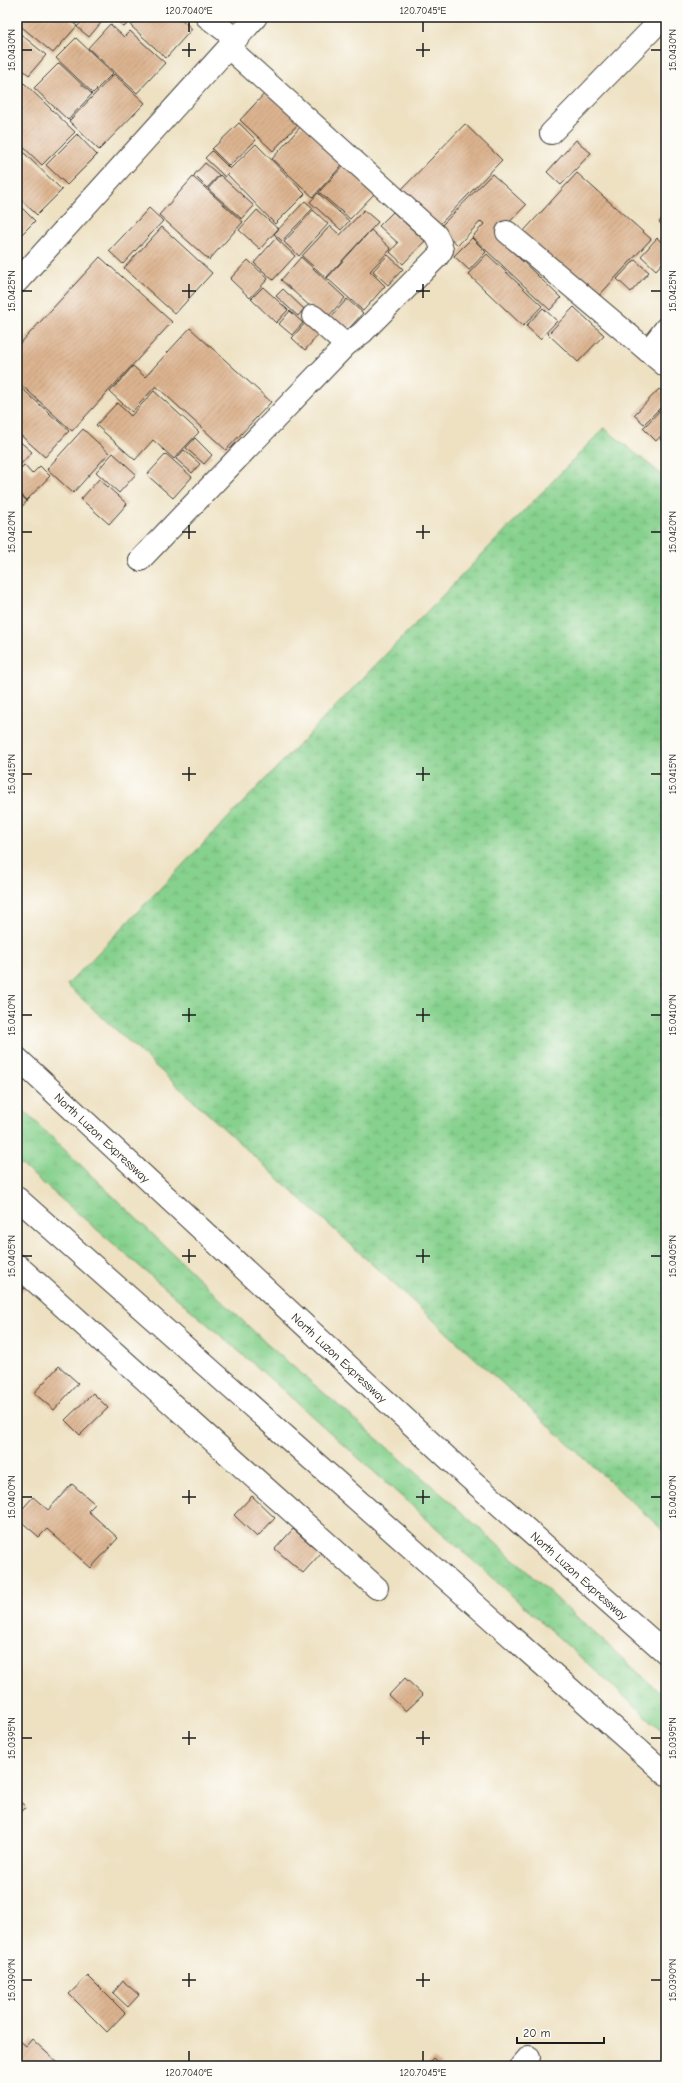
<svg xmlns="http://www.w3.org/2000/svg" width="683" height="2083" viewBox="0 0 683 2083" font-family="'Comic Neue',sans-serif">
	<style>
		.grass { fill: url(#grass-tufts); stroke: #527655 }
		.wetland { fill: url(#wetland-marsh); stroke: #527655 }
		.building { fill: url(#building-hatch) }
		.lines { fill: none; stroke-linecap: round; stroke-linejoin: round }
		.minor-casing { stroke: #3c3a35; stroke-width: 24 }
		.major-casing { stroke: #3c3a35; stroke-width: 24 }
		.highway-casing { stroke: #3c3a35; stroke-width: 24 }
		.minor { stroke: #fff; stroke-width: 22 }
		.major { stroke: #fff; stroke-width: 22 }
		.highway { stroke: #fff; stroke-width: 22 }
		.ticks { fill: none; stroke: #1c1c1c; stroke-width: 1.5 }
		.labels { text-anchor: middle; stroke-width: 3; stroke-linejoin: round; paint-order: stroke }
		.street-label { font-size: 12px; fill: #1c1c1c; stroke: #fdfcf7 }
		.neatline { fill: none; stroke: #1c1c1c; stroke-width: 1.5 }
		.ticks-label { font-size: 10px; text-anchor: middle; fill: #1c1c1c }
	</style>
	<defs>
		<pattern id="grass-tufts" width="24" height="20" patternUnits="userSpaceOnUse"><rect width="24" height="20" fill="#87d18e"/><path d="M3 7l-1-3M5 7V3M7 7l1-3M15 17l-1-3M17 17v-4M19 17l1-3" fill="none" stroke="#74b37a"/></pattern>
		<pattern id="wetland-marsh" width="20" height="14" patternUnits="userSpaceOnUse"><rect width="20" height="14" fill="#87d18e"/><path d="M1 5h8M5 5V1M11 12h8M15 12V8" fill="none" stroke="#74b37a"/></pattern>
		<pattern id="building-hatch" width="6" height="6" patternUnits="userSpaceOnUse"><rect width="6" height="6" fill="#dcb38f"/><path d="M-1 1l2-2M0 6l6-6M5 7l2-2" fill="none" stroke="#bc997b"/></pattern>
	</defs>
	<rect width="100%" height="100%" fill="#fdfcf7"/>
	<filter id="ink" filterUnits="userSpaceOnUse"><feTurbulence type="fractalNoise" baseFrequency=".025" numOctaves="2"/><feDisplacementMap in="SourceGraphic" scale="8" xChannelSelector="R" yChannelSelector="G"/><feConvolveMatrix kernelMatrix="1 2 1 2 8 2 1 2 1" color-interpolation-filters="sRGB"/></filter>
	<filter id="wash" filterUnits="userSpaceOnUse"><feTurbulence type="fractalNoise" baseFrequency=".012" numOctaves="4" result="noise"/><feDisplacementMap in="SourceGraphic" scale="16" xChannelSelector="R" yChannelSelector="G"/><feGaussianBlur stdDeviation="0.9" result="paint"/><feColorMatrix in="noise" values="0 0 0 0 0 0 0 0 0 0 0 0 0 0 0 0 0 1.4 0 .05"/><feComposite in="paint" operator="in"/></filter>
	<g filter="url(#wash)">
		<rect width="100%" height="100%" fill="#eee1c2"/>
		<!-- grass -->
		<polygon class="grass" points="17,1104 268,1345 446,1498 666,1698 666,1734 255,1365 17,1161"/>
		<!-- wetland -->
		<polygon class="wetland" points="604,428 666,478 666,1533 67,985"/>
		<g id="blocks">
			<!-- building -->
			<g class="building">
				<polygon points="17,17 67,17 77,26 53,53 17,23"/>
				<polygon points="70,17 82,17 77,23"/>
				<polygon points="86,17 106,17 89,37 77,27"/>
				<polygon points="113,17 134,17 124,27"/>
				<polygon points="140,17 179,17 192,29 166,58 131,26"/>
				<polygon points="110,24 124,37 130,31 165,63 137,93 88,48"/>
				<polygon points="17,31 46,55 29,75 17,65"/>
				<polygon points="76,38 113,73 93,93 56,58"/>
				<polygon points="59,63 92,94 68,120 34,88"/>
				<polygon points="114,74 145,103 99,150 69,121"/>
				<polygon points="24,83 75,132 42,165 17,141 17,90"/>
				<polygon points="267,91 301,121 273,151 240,120"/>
				<polygon points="239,123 256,140 229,166 212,149"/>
				<polygon points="465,124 502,160 438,226 401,190"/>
				<polygon points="302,125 344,163 313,197 272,159"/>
				<polygon points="77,134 97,155 67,185 46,165"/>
				<polygon points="576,140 591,153 561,185 547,172"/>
				<polygon points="256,144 305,194 275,224 227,174 225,177 205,158 212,151 230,169"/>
				<polygon points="17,146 62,190 37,215 17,196"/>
				<polygon points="205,163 219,175 207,188 194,175"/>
				<polygon points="345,164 376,192 350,219 319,192"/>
				<polygon points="577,173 651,239 596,299 522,233"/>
				<polygon points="492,174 526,205 496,236 561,298 550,310 472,237 484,224 481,221 458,245 439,228"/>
				<polygon points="220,175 254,206 242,219 208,189"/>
				<polygon points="193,177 243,222 209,260 159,215"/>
				<polygon points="318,193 349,221 341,230 310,202"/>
				<polygon points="305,201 313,208 282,241 274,234"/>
				<polygon points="17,203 35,221 17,239"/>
				<polygon points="149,208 163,221 123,264 109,251"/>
				<polygon points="257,210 278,229 260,249 239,230"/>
				<polygon points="313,210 328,224 299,256 284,242"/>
				<polygon points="364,210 378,222 326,278 302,256 330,226 340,235"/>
				<polygon points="393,212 425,241 403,264 390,252 398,243 379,226"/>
				<polygon points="666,214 666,229 659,222"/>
				<polygon points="162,227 212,273 175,314 124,268"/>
				<polygon points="371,230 391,249 370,271 385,286 363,311 327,278"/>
				<polygon points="276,238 295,256 273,280 254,263"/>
				<polygon points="472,238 486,252 469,270 454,256"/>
				<polygon points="657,238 666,246 666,259 656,270 641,256"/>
				<polygon points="487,254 542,306 523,326 468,274"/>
				<polygon points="388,255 403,269 388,285 373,271"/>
				<polygon points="100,257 172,322 72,431 17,381 17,347"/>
				<polygon points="301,257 345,298 325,320 281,280"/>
				<polygon points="248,260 268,279 250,298 230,279"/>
				<polygon points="635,260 649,272 631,292 617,279"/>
				<polygon points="263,287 288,310 276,323 251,299"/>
				<polygon points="283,289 304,309 298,316 276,296"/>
				<polygon points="347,299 363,313 345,333 329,319"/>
				<polygon points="574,307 604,335 578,362 548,334"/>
				<polygon points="543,308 557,321 540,339 526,326"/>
				<polygon points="290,311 303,323 292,335 279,324"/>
				<polygon points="306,322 319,334 305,350 292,338"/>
				<polygon points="190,328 271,402 226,450 156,386 132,412 110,392 133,366 145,377"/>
				<polygon points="17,384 69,431 45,457 17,432"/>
				<polygon points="659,389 666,395 666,402 644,424 634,415"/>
				<polygon points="154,391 199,432 174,459 153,440 135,460 96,425 117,403 131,416"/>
				<polygon points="666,404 666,430 656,441 643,428"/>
				<polygon points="83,429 109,453 73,493 47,469"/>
				<polygon points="666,433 666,445 660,439"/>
				<polygon points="195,438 212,455 204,464 186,448"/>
				<polygon points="17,439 32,452 17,468"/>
				<polygon points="184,450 200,464 192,473 176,459"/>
				<polygon points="113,453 136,474 119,493 96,472"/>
				<polygon points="166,454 192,477 173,498 147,475"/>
				<polygon points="24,465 32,474 40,466 50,476 27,500 17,491 17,472"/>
				<polygon points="99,479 127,504 109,524 81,499"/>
				<polygon points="17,492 27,501 17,512"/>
				<polygon points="17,1277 28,1285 17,1296"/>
				<polygon points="59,1366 78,1383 54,1410 34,1393"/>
				<polygon points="93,1393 108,1408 80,1435 65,1420"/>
				<polygon points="72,1484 95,1504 88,1511 118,1538 91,1568 47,1529 39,1537 17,1518 17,1515 33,1497 48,1510"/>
				<polygon points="252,1496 275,1518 257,1537 234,1515"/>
				<polygon points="293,1529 321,1553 303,1573 275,1549"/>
				<polygon points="405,1678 423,1695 406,1711 389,1695"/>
				<polygon points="17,1799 26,1807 17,1817"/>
				<polygon points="88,1976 125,2013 107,2032 69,1994"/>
				<polygon points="123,1981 139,1995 128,2007 113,1993"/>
				<polygon points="17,2038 26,2046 32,2039 61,2066 17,2066"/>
				<polygon points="433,2058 442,2066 425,2066"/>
			</g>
		</g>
	</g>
	<g filter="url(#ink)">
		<use href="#blocks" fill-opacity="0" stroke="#3c3a35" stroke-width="1"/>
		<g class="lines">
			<defs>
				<g id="minor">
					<polyline points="207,17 236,39"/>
					<polyline points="229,48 436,235 440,243 442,250 438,256 362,333 346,345 313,316"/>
					<polyline points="551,133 664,17"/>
					<polyline points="507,232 648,351"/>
					<polyline points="666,328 648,351 666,366"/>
					<polyline points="140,560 346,345"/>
					<polyline points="17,1265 377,1588"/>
					<polyline points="521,2066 529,2057"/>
				</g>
				<polyline id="major" points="17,282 256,17"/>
				<g id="highway">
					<polyline points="17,1058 468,1477 666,1653"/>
					<polyline points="17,1198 666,1774"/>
				</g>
			</defs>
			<!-- minor casing -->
			<use href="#minor" class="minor-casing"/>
			<!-- major casing -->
			<use href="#major" class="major-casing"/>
			<!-- highway casing -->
			<use href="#highway" class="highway-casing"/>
			<!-- minor -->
			<use href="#minor" class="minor"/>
			<!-- major -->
			<use href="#major" class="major"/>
			<!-- highway -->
			<use href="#highway" class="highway"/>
		</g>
	</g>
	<!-- ticks -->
	<path class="ticks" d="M189,22V32M423,22V32M189,43V57M423,43V57M22,50H32M182,50H196M416,50H430M651,50H661M189,284V298M423,284V298M22,291H32M182,291H196M416,291H430M651,291H661M189,525V539M423,525V539M22,532H32M182,532H196M416,532H430M651,532H661M189,767V781M423,767V781M22,774H32M182,774H196M416,774H430M651,774H661M189,1008V1022M423,1008V1022M22,1015H32M182,1015H196M416,1015H430M651,1015H661M189,1249V1263M423,1249V1263M22,1256H32M182,1256H196M416,1256H430M651,1256H661M189,1490V1504M423,1490V1504M22,1497H32M182,1497H196M416,1497H430M651,1497H661M189,1731V1745M423,1731V1745M22,1738H32M182,1738H196M416,1738H430M651,1738H661M189,1973V1987M423,1973V1987M22,1980H32M182,1980H196M416,1980H430M651,1980H661M189,2051V2061M423,2051V2061"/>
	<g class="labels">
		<!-- street labels -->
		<g class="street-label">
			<text transform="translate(102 1138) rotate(43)" y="4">North Luzon Expressway</text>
			<text transform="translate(339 1358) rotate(43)" y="4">North Luzon Expressway</text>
			<text transform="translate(579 1576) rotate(42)" y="4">North Luzon Expressway</text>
		</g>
	</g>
	<!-- margin -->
	<rect width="683" height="2083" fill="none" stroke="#fdfcf7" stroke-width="44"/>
	<!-- scale -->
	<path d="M517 2037v6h87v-6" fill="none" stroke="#1c1c1c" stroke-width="2"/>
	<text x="523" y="2037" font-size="12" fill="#1c1c1c" stroke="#fdfcf7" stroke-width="3" paint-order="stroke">20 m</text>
	<rect x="22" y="22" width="639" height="2039" class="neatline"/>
	<g class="ticks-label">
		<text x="189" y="14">120.7040°E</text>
		<text x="423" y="14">120.7045°E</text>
		<text transform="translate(11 50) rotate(-90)" y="4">15.0430°N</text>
		<text transform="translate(672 50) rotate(-90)" y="4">15.0430°N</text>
		<text transform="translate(11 291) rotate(-90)" y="4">15.0425°N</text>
		<text transform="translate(672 291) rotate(-90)" y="4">15.0425°N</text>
		<text transform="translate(11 532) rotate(-90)" y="4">15.0420°N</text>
		<text transform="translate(672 532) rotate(-90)" y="4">15.0420°N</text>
		<text transform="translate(11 774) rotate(-90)" y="4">15.0415°N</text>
		<text transform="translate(672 774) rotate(-90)" y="4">15.0415°N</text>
		<text transform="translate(11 1015) rotate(-90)" y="4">15.0410°N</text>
		<text transform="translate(672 1015) rotate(-90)" y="4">15.0410°N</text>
		<text transform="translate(11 1256) rotate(-90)" y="4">15.0405°N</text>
		<text transform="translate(672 1256) rotate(-90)" y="4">15.0405°N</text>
		<text transform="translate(11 1497) rotate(-90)" y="4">15.0400°N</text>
		<text transform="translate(672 1497) rotate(-90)" y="4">15.0400°N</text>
		<text transform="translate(11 1738) rotate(-90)" y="4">15.0395°N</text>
		<text transform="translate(672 1738) rotate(-90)" y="4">15.0395°N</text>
		<text transform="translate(11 1980) rotate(-90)" y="4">15.0390°N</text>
		<text transform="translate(672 1980) rotate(-90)" y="4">15.0390°N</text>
		<text x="189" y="2076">120.7040°E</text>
		<text x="423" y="2076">120.7045°E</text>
	</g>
</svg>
